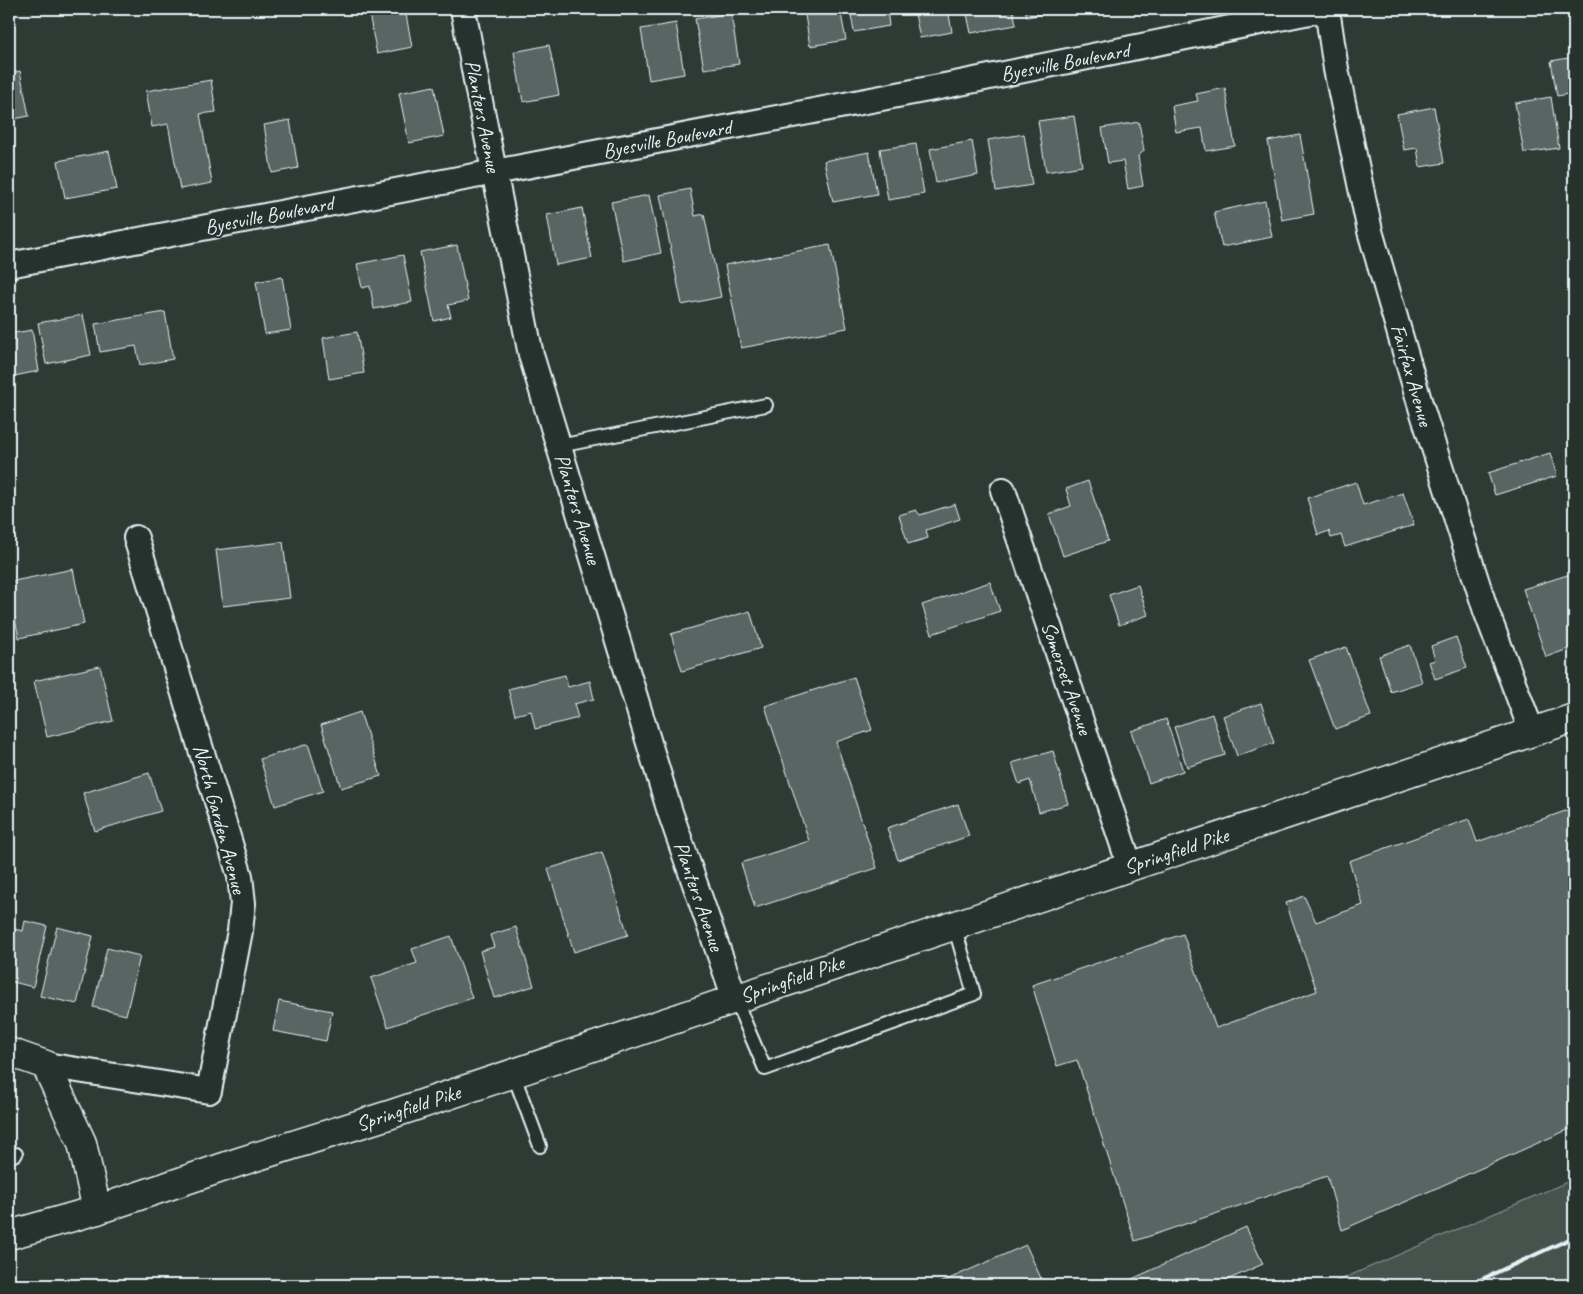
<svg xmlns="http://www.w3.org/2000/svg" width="1583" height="1294" viewBox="0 0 1583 1294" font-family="Caveat,sans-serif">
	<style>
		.green { fill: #45524e; stroke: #96a2a3 }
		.building { fill: #596563; stroke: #e8f1f8 }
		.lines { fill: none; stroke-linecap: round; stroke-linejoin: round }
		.lane-casing { stroke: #e8f1f8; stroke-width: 16 }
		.street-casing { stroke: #e8f1f8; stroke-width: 28 }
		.secondary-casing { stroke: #e8f1f8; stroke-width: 31 }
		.lane { stroke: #26332d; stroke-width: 12 }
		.street { stroke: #26332d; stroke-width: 24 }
		.secondary { stroke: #26332d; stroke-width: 28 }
		.rail { stroke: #e8f1f8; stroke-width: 4 }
		.labels { text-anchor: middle; stroke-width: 4; stroke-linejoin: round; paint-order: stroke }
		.street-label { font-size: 21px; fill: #e8f1f8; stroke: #26332d }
	</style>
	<rect width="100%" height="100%" fill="#2e3b35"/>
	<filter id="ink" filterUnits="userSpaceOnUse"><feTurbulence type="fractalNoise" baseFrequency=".02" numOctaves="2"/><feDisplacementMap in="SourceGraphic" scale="10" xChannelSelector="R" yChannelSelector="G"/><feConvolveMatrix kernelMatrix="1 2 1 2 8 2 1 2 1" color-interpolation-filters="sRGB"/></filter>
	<g filter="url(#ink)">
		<!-- green -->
		<polygon class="green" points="1574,1179 1574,1285 1328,1285"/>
		<!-- building -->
		<g class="building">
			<polygon points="368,9 405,9 412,47 377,54"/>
			<polygon points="804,9 840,9 846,40 810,46"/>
			<polygon points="850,9 887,9 889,26 854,32"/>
			<polygon points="914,9 948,9 952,32 920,38"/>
			<polygon points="966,9 1013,9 1016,25 971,33"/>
			<polygon points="1025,9 1047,9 1048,13 1027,17"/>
			<polygon points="731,13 739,64 704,69 695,19"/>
			<polygon points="676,23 684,74 649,80 641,29"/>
			<polygon points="549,45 559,95 523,102 514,52"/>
			<polygon points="1574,57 1574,93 1557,96 1551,61"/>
			<polygon points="20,71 29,116 9,120 9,74"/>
			<polygon points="211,80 216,112 200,114 212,183 180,189 168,124 152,127 146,91"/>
			<polygon points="434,86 444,136 409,143 399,93"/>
			<polygon points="1225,88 1235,146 1206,151 1202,128 1176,132 1172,106 1198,101 1196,94"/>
			<polygon points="1551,97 1559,148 1524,153 1515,103"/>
			<polygon points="1434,107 1444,163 1420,167 1417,148 1404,150 1397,114"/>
			<polygon points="1074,116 1082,166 1046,172 1038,121"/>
			<polygon points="290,120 298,168 272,173 264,125"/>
			<polygon points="1139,122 1144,151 1138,156 1143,186 1128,189 1123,161 1108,163 1102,128"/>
			<polygon points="1024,134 1032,185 996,191 988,140"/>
			<polygon points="1300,135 1314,214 1282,220 1268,141"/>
			<polygon points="972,141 978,175 936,183 930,149"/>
			<polygon points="916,144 924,194 888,200 880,149"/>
			<polygon points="109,151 117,189 65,198 58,161"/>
			<polygon points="869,152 877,194 833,202 824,161"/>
			<polygon points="690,189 695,216 704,214 721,297 682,305 660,195"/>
			<polygon points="649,195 661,253 624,261 611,202"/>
			<polygon points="1265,201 1272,237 1222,247 1214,212"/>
			<polygon points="582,208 592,258 556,265 547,215"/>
			<polygon points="457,245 468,301 448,305 451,317 434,321 420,252"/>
			<polygon points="830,245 847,328 741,348 725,265"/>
			<polygon points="403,255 412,302 374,309 370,286 362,288 357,264"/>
			<polygon points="282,277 291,330 265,334 256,282"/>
			<polygon points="165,312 173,359 140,365 136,346 100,352 95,324"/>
			<polygon points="83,315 91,355 46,364 38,323"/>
			<polygon points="32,330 39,371 9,377 9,334"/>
			<polygon points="357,332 364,373 329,379 323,338"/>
			<polygon points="1550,453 1557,476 1495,495 1488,473"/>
			<polygon points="1088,481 1108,541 1063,556 1049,514 1071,506 1066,489"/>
			<polygon points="1356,482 1363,505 1403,493 1414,525 1345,547 1341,535 1331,538 1329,531 1318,535 1307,498"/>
			<polygon points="955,504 960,519 926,530 928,538 908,544 899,515 916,510 920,515"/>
			<polygon points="283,542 290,598 223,606 216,550"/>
			<polygon points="73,569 84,624 19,638 9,591 9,582"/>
			<polygon points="1574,573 1574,647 1546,657 1523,589"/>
			<polygon points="990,582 1000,611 932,634 922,605"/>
			<polygon points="1138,585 1148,615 1119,625 1109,595"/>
			<polygon points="750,611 761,648 682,671 671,634"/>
			<polygon points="1456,637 1467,668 1435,679 1429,662 1435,660 1431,646"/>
			<polygon points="1410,645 1422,682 1391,692 1379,656"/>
			<polygon points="1346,647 1371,716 1335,729 1309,660"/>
			<polygon points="100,666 113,721 47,737 34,681"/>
			<polygon points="565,675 568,687 590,681 594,699 574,704 578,718 535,729 531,711 515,715 508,689"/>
			<polygon points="854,677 872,730 836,742 877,868 755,908 741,863 809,841 765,706"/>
			<polygon points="1261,703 1274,743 1237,756 1223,716"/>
			<polygon points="360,712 381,776 341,788 321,725"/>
			<polygon points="1212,714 1225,755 1187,767 1174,727"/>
			<polygon points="1166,719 1183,771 1149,783 1131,731"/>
			<polygon points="308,744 323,791 275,806 260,759"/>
			<polygon points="1053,751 1068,804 1039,812 1030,780 1019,784 1012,763"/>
			<polygon points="149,773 161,811 95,831 83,793"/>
			<polygon points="958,804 969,836 898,860 887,828"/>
			<polygon points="1574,808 1574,1127 1342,1230 1327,1176 1135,1241 1077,1060 1057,1066 1032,985 1183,934 1216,1028 1317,991 1286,903 1304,896 1316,922 1363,905 1349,861 1469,819 1477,842"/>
			<polygon points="602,852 628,935 574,952 548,869"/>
			<polygon points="25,921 47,926 33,987 9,981 9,928 23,931"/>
			<polygon points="57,927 93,936 77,1004 40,996"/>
			<polygon points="516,927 534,986 494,998 480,951 494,947 490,935"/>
			<polygon points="451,936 472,998 388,1027 371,978 417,963 412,949"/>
			<polygon points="107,948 140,956 126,1015 93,1007"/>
			<polygon points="279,1001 332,1011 326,1041 273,1031"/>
			<polygon points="1246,1227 1263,1264 1216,1285 1119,1285"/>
			<polygon points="1026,1245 1044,1285 935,1285"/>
		</g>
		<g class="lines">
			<defs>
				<g id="lane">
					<polyline points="559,446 766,405"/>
					<polyline points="735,999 765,1069 974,994 954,925"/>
					<polyline points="513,1073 540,1146"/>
					<polyline points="9,1157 16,1154"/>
				</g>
				<g id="street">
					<polyline points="463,9 478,91 531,355 670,812 735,999"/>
					<polyline points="1327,9 1336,69 1370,231 1421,407 1486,611 1532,732"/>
					<polyline points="9,265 960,83 1324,9"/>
					<polyline points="1003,490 1130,866"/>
					<polyline points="46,1065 209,1091 240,931 243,903 240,876 136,538"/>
				</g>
				<g id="secondary">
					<polyline points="9,1052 46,1065 82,1143 97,1210"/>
					<polyline points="9,1235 97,1210 239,1162 392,1114 1574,718"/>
				</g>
			</defs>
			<!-- lane casing -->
			<use href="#lane" class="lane-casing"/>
			<!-- street casing -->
			<use href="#street" class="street-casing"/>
			<!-- secondary casing -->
			<use href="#secondary" class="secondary-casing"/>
			<!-- lane -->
			<use href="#lane" class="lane"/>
			<!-- street -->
			<use href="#street" class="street"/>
			<!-- secondary -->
			<use href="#secondary" class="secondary"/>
			<!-- rail -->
			<polyline class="rail" points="1469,1285 1574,1237"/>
		</g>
	</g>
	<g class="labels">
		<!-- street labels -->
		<g class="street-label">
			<text transform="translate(1065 62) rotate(-11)" y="7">Byesville Boulevard</text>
			<text transform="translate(483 116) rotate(79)" y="7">Planters Avenue</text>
			<text transform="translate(667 139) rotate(-11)" y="7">Byesville Boulevard</text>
			<text transform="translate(269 215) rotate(-11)" y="7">Byesville Boulevard</text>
			<text transform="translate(1412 375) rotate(74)" y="7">Fairfax Avenue</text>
			<text transform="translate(578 509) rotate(73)" y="7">Planters Avenue</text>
			<text transform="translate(1067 678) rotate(71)" y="7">Somerset Avenue</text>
			<text transform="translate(220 819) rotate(75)" y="7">North Garden Avenue</text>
			<text transform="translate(1176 851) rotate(-18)" y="7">Springfield Pike</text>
			<text transform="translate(699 896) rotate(71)" y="7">Planters Avenue</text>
			<text transform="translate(792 979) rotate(-19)" y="7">Springfield Pike</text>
			<text transform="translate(408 1108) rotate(-18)" y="7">Springfield Pike</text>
		</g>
	</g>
	<!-- margin -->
	<rect width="1583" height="1294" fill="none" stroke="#26332d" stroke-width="30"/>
	<rect x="15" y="15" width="1553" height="1264" fill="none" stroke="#e8f1f8" stroke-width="2" filter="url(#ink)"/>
</svg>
